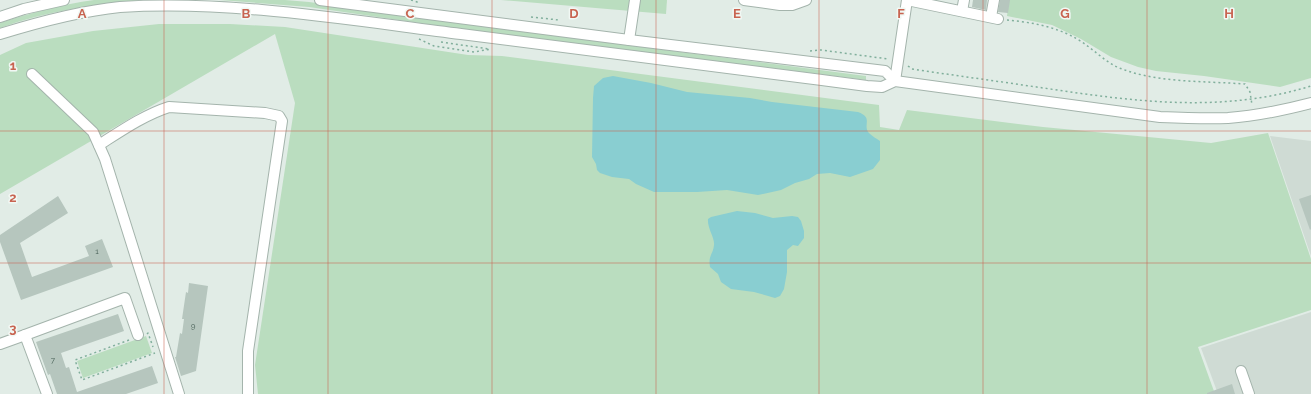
<svg xmlns="http://www.w3.org/2000/svg" width="1311" height="394" viewBox="0 0 1311 394" font-family="Raleway,sans-serif">
	<style>
		.built { fill: #cfdbd4 }
		.green { fill: #baddbf }
		.water { fill: #89ced1 }
		.building { fill: #b6c6be }
		.lines { fill: none; stroke-linecap: round; stroke-linejoin: round }
		.minor-casing { stroke: #a4b4ac; stroke-width: 12 }
		.path { stroke: #81af9c; stroke-width: 1.5; stroke-dasharray: 2 3; stroke-linecap: butt }
		.minor { stroke: #fff; stroke-width: 10 }
		.grid { fill: none; stroke: #c86451; stroke-width: 1; stroke-opacity: 0.55 }
		.labels { text-anchor: middle; stroke-width: 3; stroke-linejoin: round; paint-order: stroke }
		.number-label { font-size: 8px; fill: #465e55 }
		.grid-label { font-size: 13px; text-anchor: middle; font-weight: bold; fill: #c86451; stroke: #f1f8f4; stroke-width: 3; stroke-linejoin: round; paint-order: stroke }
	</style>
	<rect width="100%" height="100%" fill="#e1ece6"/>
	<!-- built -->
	<g class="built">
		<polygon points="1270,136 1311,141 1311,256"/>
		<polygon points="1311,312 1311,394 1218,394 1201,348"/>
	</g>
	<!-- green -->
	<g class="green">
		<path d="M94,0H144C96,4 46,11 0,28V23C31,13 62,4 94,0Z"/>
		<polygon points="220,0 285,0 309,2 455,23 866,76 866,80 454,28 309,7"/>
		<polygon points="501,0 667,0 666,14"/>
		<polygon points="1009,0 1311,0 1311,78 1280,87 1204,76 1156,71 1138,67 1111,57 1081,39 1052,25 1007,16"/>
		<polygon points="159,24 230,24 285,27 468,55 502,56 848,101 879,105 880,127 899,130 907,110 1043,127 1211,143 1268,133 1311,259 1311,310 1198,347 1215,394 258,394 255,365 295,103 275,34 0,194 0,55 26,43 93,31"/>
		<polygon points="146,336 152,353 83,378 77,361"/>
	</g>
	<!-- water -->
	<g class="water">
		<path d="M613,76L651,83L687,92L750,98L772,102L858,112C874,118 862,125 869,133C872,136 877,139 880,141V160L873,169L850,177L830,173L817,174L809,179L795,183L781,190L758,195L727,190L697,192H654L636,184L629,179L612,177L600,173L597,170L596,164L592,157L593,98L594,86L603,78Z"/>
		<path d="M737,211L755,213L773,218L792,216L798,217L801,221L804,231V238L798,246L793,245L787,250V272L784,289L780,296L775,298L754,292L731,289L721,282L718,274L710,267C708,255 713,255 714,245C715,238 707,228 708,219L711,217Z"/>
	</g>
	<!-- building -->
	<g class="building">
		<polygon points="973,0 987,0 986,10 972,7"/>
		<polygon points="1000,0 1010,0 1008,13 998,12"/>
		<polygon points="1311,195 1311,229 1310,230 1299,199"/>
		<polygon points="58,196 68,213 20,243 32,277 89,256 85,246 102,239 113,267 21,300 0,242 0,235"/>
		<polygon points="189,283 208,286 196,371 181,376 175,357 176,357 180,333 182,334 184,319 182,319 186,292 188,293"/>
		<polygon points="118,314 124,331 61,353 66,368 69,367 77,392 152,366 158,383 126,394 57,394 50,374 48,375 36,342"/>
		<polygon points="1232,384 1235,394 1207,394 1207,393"/>
	</g>
	<g class="lines">
		<defs>
			<g id="minor">
				<polyline points="320,0 629,40 885,71 895,81"/>
				<polyline points="744,0 780,5 792,5 806,0"/>
				<polyline points="907,0 998,19"/>
				<polyline points="962,11 964,0"/>
				<polyline points="0,17 24,9 64,0"/>
				<polyline points="991,17 994,0"/>
				<path d="M0,34C39,22 79,11 120,7C233,0 349,20 461,34C597,51 732,68 867,86L882,87L895,81L1160,117C1183,118 1206,119 1228,118C1256,116 1284,110 1311,103"/>
				<polyline points="629,40 635,0"/>
				<polyline points="32,74 93,132 105,159 179,394"/>
				<polyline points="895,81 907,0"/>
				<path d="M99,145C121,131 144,115 169,107L265,113L279,116L282,121L248,351V394"/>
				<polyline points="0,344 25,335"/>
				<polyline points="1241,371 1249,394"/>
				<polyline points="47,394 25,335 125,298 138,335"/>
			</g>
		</defs>
		<!-- minor casing -->
		<use href="#minor" class="minor-casing"/>
		<!-- path -->
		<g class="path">
			<polyline points="411,0 420,3"/>
			<polyline points="531,17 559,20"/>
			<path d="M1007,20C1031,22 1057,27 1077,39C1091,47 1102,59 1115,66C1151,83 1205,81 1245,84L1250,92L1252,105"/>
			<polyline points="419,39 434,46 474,52 491,49"/>
			<polyline points="441,42 489,49"/>
			<polyline points="810,51 821,50 888,59"/>
			<path d="M908,66L912,69C958,76 1004,82 1050,89C1138,102 1224,113 1311,86"/>
			<polyline points="147,334 148,333 153,347"/>
			<polyline points="129,340 75,360 82,380 155,353"/>
		</g>
		<!-- minor -->
		<use href="#minor" class="minor"/>
	</g>
	<!-- grid -->
	<path class="grid" d="M164,0V394M328,0V394M492,0V394M656,0V394M819,0V394M983,0V394M1147,0V394M0,131H1311M0,263H1311"/>
	<g class="labels">
		<!-- number labels -->
		<g class="number-label">
			<text x="97" y="254">1</text>
			<text x="193" y="329">9</text>
			<text x="53" y="363">7</text>
		</g>
	</g>
	<g class="grid-label">
		<text x="82" y="18">A</text>
		<text x="246" y="18">B</text>
		<text x="410" y="18">C</text>
		<text x="574" y="18">D</text>
		<text x="737" y="18">E</text>
		<text x="901" y="18">F</text>
		<text x="1065" y="18">G</text>
		<text x="1229" y="18">H</text>
		<text x="13" y="70">1</text>
		<text x="13" y="202">2</text>
		<text x="13" y="333">3</text>
	</g>
</svg>
